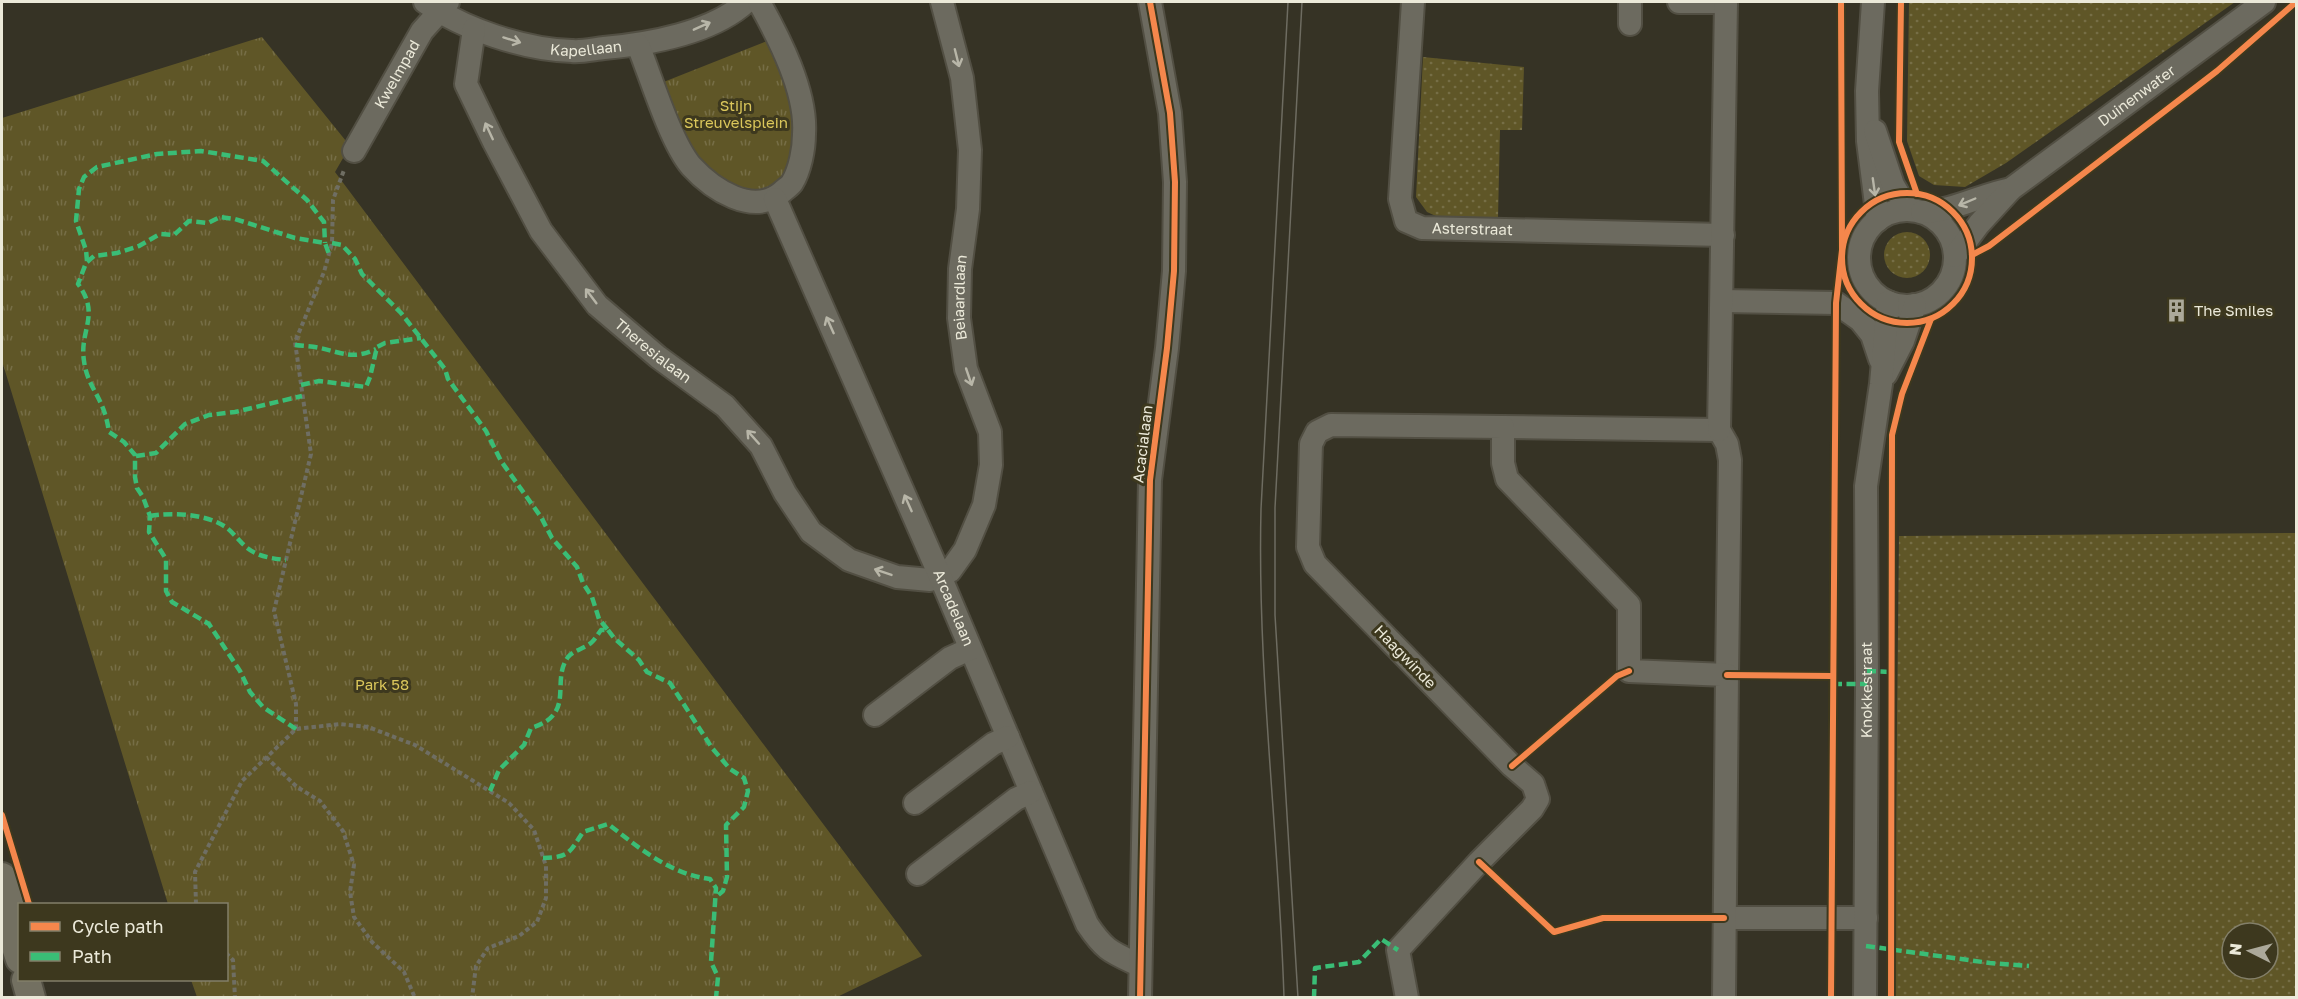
<svg xmlns="http://www.w3.org/2000/svg" width="2298" height="999" viewBox="0 0 2298 999" font-family="'Golos Text',sans-serif">
	<style>
		.grass { fill: url(#grass-dots); fill-rule: evenodd }
		.park { fill: url(#park-tufts) }
		.lines { fill: none; stroke-linecap: round; stroke-linejoin: round }
		.minor-casing { stroke: #524f43; stroke-width: 26 }
		.major-casing { stroke: #524f43; stroke-width: 32 }
		.path { stroke: #6f6e63; stroke-width: 4; stroke-dasharray: 4.5 3; stroke-linecap: butt }
		.minor { stroke: #6c6a5f; stroke-width: 22 }
		.major { stroke: #737061; stroke-width: 28 }
		.tram { stroke: #6e6c61; stroke-width: 1.5 }
		.quiet { stroke: #3abd76; stroke-width: 4.5; stroke-dasharray: 9 4.5; stroke-linecap: butt }
		.cycleway-casing { stroke: #3d381e; stroke-width: 10 }
		.cycleway { stroke: #f5874c; stroke-width: 6 }
		.oneway { stroke: #b8b6a8 }
		.labels { text-anchor: middle; stroke-width: 6; stroke-linejoin: round; paint-order: stroke }
		.street-label { font-size: 15px; fill: #ebe9d9; stroke: #3d381e }
		.park-label { font-size: 15px; fill: #dbc75b; stroke: #3d381e }
		.poi-label { font-size: 15px; fill: #ebe9d9; stroke: #3d381e; text-anchor: start }
	</style>
	<defs>
		<pattern id="grass-dots" width="8" height="8" patternUnits="userSpaceOnUse" patternTransform="scale(1.5)"><rect width="8" height="8" fill="#5f5627"/><path d="M2 2h.1M6 6h.1" fill="none" stroke="#766e46" stroke-width="1.8" stroke-linecap="round"/></pattern>
		<pattern id="park-tufts" width="24" height="20" patternUnits="userSpaceOnUse" patternTransform="scale(1.5)"><rect width="24" height="20" fill="#5f5627"/><path d="M3 7l-1-3M5 7V3M7 7l1-3M15 17l-1-3M17 17v-4M19 17l1-3" fill="none" stroke="#766e46"/></pattern>
	</defs>
	<rect width="100%" height="100%" fill="#363325"/>
	<!-- grass -->
	<g class="grass">
		<polygon points="1909,2 2235,2 2006,163 1965,187 1934,185 1919,176 1907,141"/>
		<polygon points="1423,57 1524,67 1522,130 1500,130 1498,218 1438,217 1427,212 1416,197"/>
		<circle cx="1907" cy="255" r="23"/>
		<path d="M2296,533V997H1894L1899,536ZM2232,933H2268V969H2232Z"/>
	</g>
	<!-- park -->
	<g class="park">
		<polygon points="262,37 350,146 335,172 922,956 837,997 197,997 191,980 226,980 226,904 168,904 2,361 2,118"/>
		<polygon points="767,41 794,106 797,145 781,185 746,193 716,178 689,149 661,83"/>
	</g>
	<g class="lines">
		<defs>
			<g id="minor">
				<path id="s1" d="M425,2C463,29 525,50 572,51C582,52 594,49 604,48C649,44 712,33 746,2"/>
				<path id="s2" d="M1413,2L1400,199L1406,221L1422,228L1723,235"/>
				<polyline points="1630,2 1630,24"/>
				<polyline points="1679,2 1726,2"/>
				<polyline points="1873,2 1867,91 1868,141 1878,220"/>
				<path id="s3" d="M474,29L466,84L494,142L541,231L597,305L658,357L725,406L761,446L785,493L811,532L849,560L897,577L930,580L950,571L965,550L984,505L991,465L990,432L966,369L959,318L960,269L968,209L970,150L962,78L942,2"/>
				<path d="M638,45C651,77 670,141 691,166C712,189 753,217 782,192C785,189 790,186 792,183C800,170 804,149 804,134C807,92 779,38 759,2"/>
				<polyline points="1875,131 1893,185 1908,210"/>
				<path id="s4" d="M354,151L422,31L448,2"/>
				<path id="s5" d="M775,199L940,576L1087,924C1105,951 1111,952 1139,965"/>
				<circle cx="1907" cy="258" r="48"/>
				<path d="M1922,212C1954,211 1980,195 2011,189"/>
				<path id="s6" d="M1955,256L1979,224L2011,189L2264,2"/>
				<polyline points="1722,301 1836,303 1860,320 1872,335 1880,359"/>
				<polyline points="1886,374 1903,341 1915,305"/>
				<polyline points="1503,427 1719,430 1727,444 1730,460 1727,675"/>
				<polyline points="1719,430 1726,2"/>
				<polyline points="875,715 950,658 970,649"/>
				<polyline points="915,803 993,744 1008,737"/>
				<polyline points="918,874 1016,799 1031,792"/>
				<polyline points="1724,918 1866,918"/>
				<polyline points="1140,998 1150,480 1167,348 1174,271 1175,182 1170,113 1150,2"/>
				<polyline points="1407,998 1398,950 1479,862 1532,809 1538,799 1533,784 1512,766 1315,564 1308,547 1311,444 1317,432 1331,425 1503,427 1503,463 1507,479 1629,605 1629,671 1727,675 1724,998"/>
				<path id="s7" d="M1865,998L1867,684L1866,486L1881,384L1888,302"/>
			</g>
			<g id="major">
				<polyline points="2,877 10,907 13,938 20,959"/>
				<polyline points="26,980 31,998"/>
			</g>
		</defs>
		<!-- minor casing -->
		<use href="#minor" class="minor-casing"/>
		<!-- major casing -->
		<use href="#major" class="major-casing"/>
		<!-- path -->
		<g class="path">
			<polyline points="296,729 296,704 274,611 311,454 295,342 324,272 332,243 333,200 344,170"/>
			<polyline points="266,757 297,787 320,801 343,831 354,865 350,892 354,917 372,942 404,972 415,998"/>
			<polyline points="196,904 195,872 242,781 296,729 340,724 368,727 415,745 509,803 534,830 546,866 546,898 537,922 519,936 488,948 476,966 472,998"/>
			<polyline points="226,953 233,960 235,998"/>
		</g>
		<!-- minor -->
		<use href="#minor" class="minor"/>
		<!-- major -->
		<use href="#major" class="major"/>
		<!-- tram -->
		<g class="tram">
			<path d="M1284,998C1279,834 1257,672 1261,509L1288,2"/>
			<polyline points="1298,998 1275,615 1275,508 1302,2"/>
		</g>
		<!-- quiet -->
		<g class="quiet">
			<path d="M332,243L342,245L355,259L362,274L401,313L445,369L448,379L486,431L501,461L541,517L552,538L577,567L583,583L592,597L599,619L608,630H601C598,634 596,638 592,642C586,648 574,650 568,657C550,682 577,714 531,728L524,745L499,770L490,791"/>
			<polyline points="87,261 86,250 76,221 79,189 84,177 97,167 157,154 201,151 263,161 307,200 324,222 325,243"/>
			<path d="M295,345C303,346 312,346 320,348C343,353 353,360 376,349"/>
			<polyline points="301,385 319,381 366,387 370,377 377,347 385,343 421,338"/>
			<polyline points="136,456 156,453 185,424 209,415 235,412 302,396"/>
			<path d="M150,516C173,512 208,514 227,528C232,532 236,537 240,541C253,556 268,558 286,560"/>
			<polyline points="608,630 614,638 639,660 647,672 670,683 712,748 730,769 744,778 748,791 744,807 726,825 727,877 723,891 716,897"/>
			<polyline points="1867,671 1892,672"/>
			<polyline points="1833,684 1867,684"/>
			<path d="M296,729L263,707L250,692L240,671L209,624L172,602L166,591V559L149,532L150,516L143,497L137,488L135,477V455L124,442L109,432C108,426 107,420 105,414C99,394 87,384 84,361C79,330 101,315 78,284L86,263L94,256L117,253L139,246L160,234L174,235L189,221L208,223L220,217L235,219L295,238L325,243L329,254"/>
			<path d="M543,858C570,857 569,853 583,832L608,824C639,848 670,874 710,879L716,888L711,962L718,977L716,998"/>
			<polyline points="1866,946 1990,963 2029,966"/>
			<polyline points="1314,998 1315,968 1359,962 1381,939 1398,950"/>
		</g>
		<defs>
			<g id="cycleway">
				<polyline points="1901,2 1899,142 1917,194"/>
				<circle cx="1907" cy="258" r="65"/>
				<polyline points="1972,255 1989,246 2217,71 2296,2"/>
				<polyline points="1727,675 1832,676"/>
				<polyline points="1512,766 1617,676 1629,671"/>
				<polyline points="2,815 29,904"/>
				<polyline points="1479,862 1554,932 1603,918 1724,918"/>
				<polyline points="1140,998 1150,480 1167,348 1174,271 1175,182 1170,113 1150,2"/>
				<polyline points="1831,998 1836,303 1842,250 1841,2"/>
				<polyline points="1891,998 1892,435 1902,394 1931,319"/>
			</g>
		</defs>
		<!-- cycleway casing -->
		<use href="#cycleway" class="cycleway-casing"/>
		<!-- cycleway -->
		<use href="#cycleway" class="cycleway"/>
	</g>
	<!-- one-way arrows -->
	<defs><path id="oneway-shaft" d="M-6 0H5M1.5-3L5.5 0L1.5 3" fill="none" stroke-width="1.6" stroke-linecap="round" stroke-linejoin="round" transform="scale(1.5)"/></defs>
	<g class="oneway">
		<use href="#oneway-shaft" transform="translate(702 26) rotate(-24)"/>
		<use href="#oneway-shaft" transform="translate(512 40) rotate(17)"/>
		<use href="#oneway-shaft" transform="translate(957 58) rotate(76)"/>
		<use href="#oneway-shaft" transform="translate(489 131) rotate(-115)"/>
		<use href="#oneway-shaft" transform="translate(1874 187) rotate(82)"/>
		<use href="#oneway-shaft" transform="translate(1967 202) rotate(157)"/>
		<use href="#oneway-shaft" transform="translate(591 296) rotate(-127)"/>
		<use href="#oneway-shaft" transform="translate(830 325) rotate(-114)"/>
		<use href="#oneway-shaft" transform="translate(969 377) rotate(71)"/>
		<use href="#oneway-shaft" transform="translate(753 437) rotate(-132)"/>
		<use href="#oneway-shaft" transform="translate(908 503) rotate(-114)"/>
		<use href="#oneway-shaft" transform="translate(883 572) rotate(-161)"/>
	</g>
	<!-- icons -->
	<defs>
		<symbol id="building-bare" viewBox="-9 -9 18 18"><path d="M-4-6H4V6H1V3H-1V6H-4ZM-2.5-4.3h1.7v1.8h-1.7ZM.8-4.3h1.7v1.8H.8ZM-2.5-1h1.7V.8h-1.7ZM.8-1h1.7V.8H.8Z" fill="#aca99a" stroke="#3d381e" stroke-width="2.5" paint-order="stroke"/></symbol>
	</defs>
	<g fill-rule="evenodd">
		<use href="#building-bare" x="2160" y="294" width="33" height="33"/>
	</g>
	<g class="labels">
		<!-- street labels -->
		<g class="street-label">
			<text dy="5" stroke="none"><textPath href="#s1" startOffset="171">Kapellaan</textPath></text>
			<text dy="5" stroke="none"><textPath href="#s4" startOffset="88">Kwelmpad</textPath></text>
			<text dy="5" stroke="none"><textPath href="#s6" startOffset="244">Duinenwater</textPath></text>
			<text dy="5" stroke="none"><textPath href="#s2" startOffset="288">Asterstraat</textPath></text>
			<text dy="5" stroke="none"><textPath href="#s3" startOffset="1071">Beiaardlaan</textPath></text>
			<text dy="5" stroke="none"><textPath href="#s3" startOffset="386">Theresialaan</textPath></text>
			<text transform="translate(1143 444) rotate(-83)" y="5">Acacialaan</text>
			<text dy="5" stroke="none"><textPath href="#s5" startOffset="446">Arcadelaan</textPath></text>
			<text transform="translate(1405 657) rotate(46)" y="5">Haagwinde</text>
			<text dy="5" stroke="none"><textPath href="#s7" startOffset="308">Knokkestraat</textPath></text>
		</g>
		<!-- park labels -->
		<g class="park-label">
			<text x="736" y="111">Stijn<tspan x="736" dy="17">Streuvelsplein</tspan></text>
			<text x="382" y="690">Park 58</text>
		</g>
		<!-- poi labels -->
		<g class="poi-label">
			<text x="2194" y="316">The Smiles</text>
		</g>
	</g>
	<!-- border -->
	<rect width="2298" height="999" fill="none" stroke="#ebe9d9" stroke-width="6"/>
	<!-- legend -->
	<rect x="18" y="903" width="210" height="78" fill="#3d381e" stroke="#837f69" stroke-width="1.5"/>
	<rect x="30" y="922" width="30" height="9" fill="#f5874c" stroke="#837f69" stroke-width="1.5"/>
	<text x="72" y="933" font-size="18" fill="#ebe9d9">Cycle path</text>
	<rect x="30" y="952" width="30" height="9" fill="#3abd76" stroke="#837f69" stroke-width="1.5"/>
	<text x="72" y="963" font-size="18" fill="#ebe9d9">Path</text>
	<!-- north arrow -->
	<g transform="translate(2250 951) rotate(276)"><circle r="28" fill="#3d381e" stroke="#837f69" stroke-width="1.5"/>
	<path d="M0-4.5L10 22L0 15L-10 22Z" fill="#aca99a"/>
	<text y="-9" font-size="16" font-weight="bold" text-anchor="middle" fill="#ebe9d9">N</text>
	</g>
</svg>
